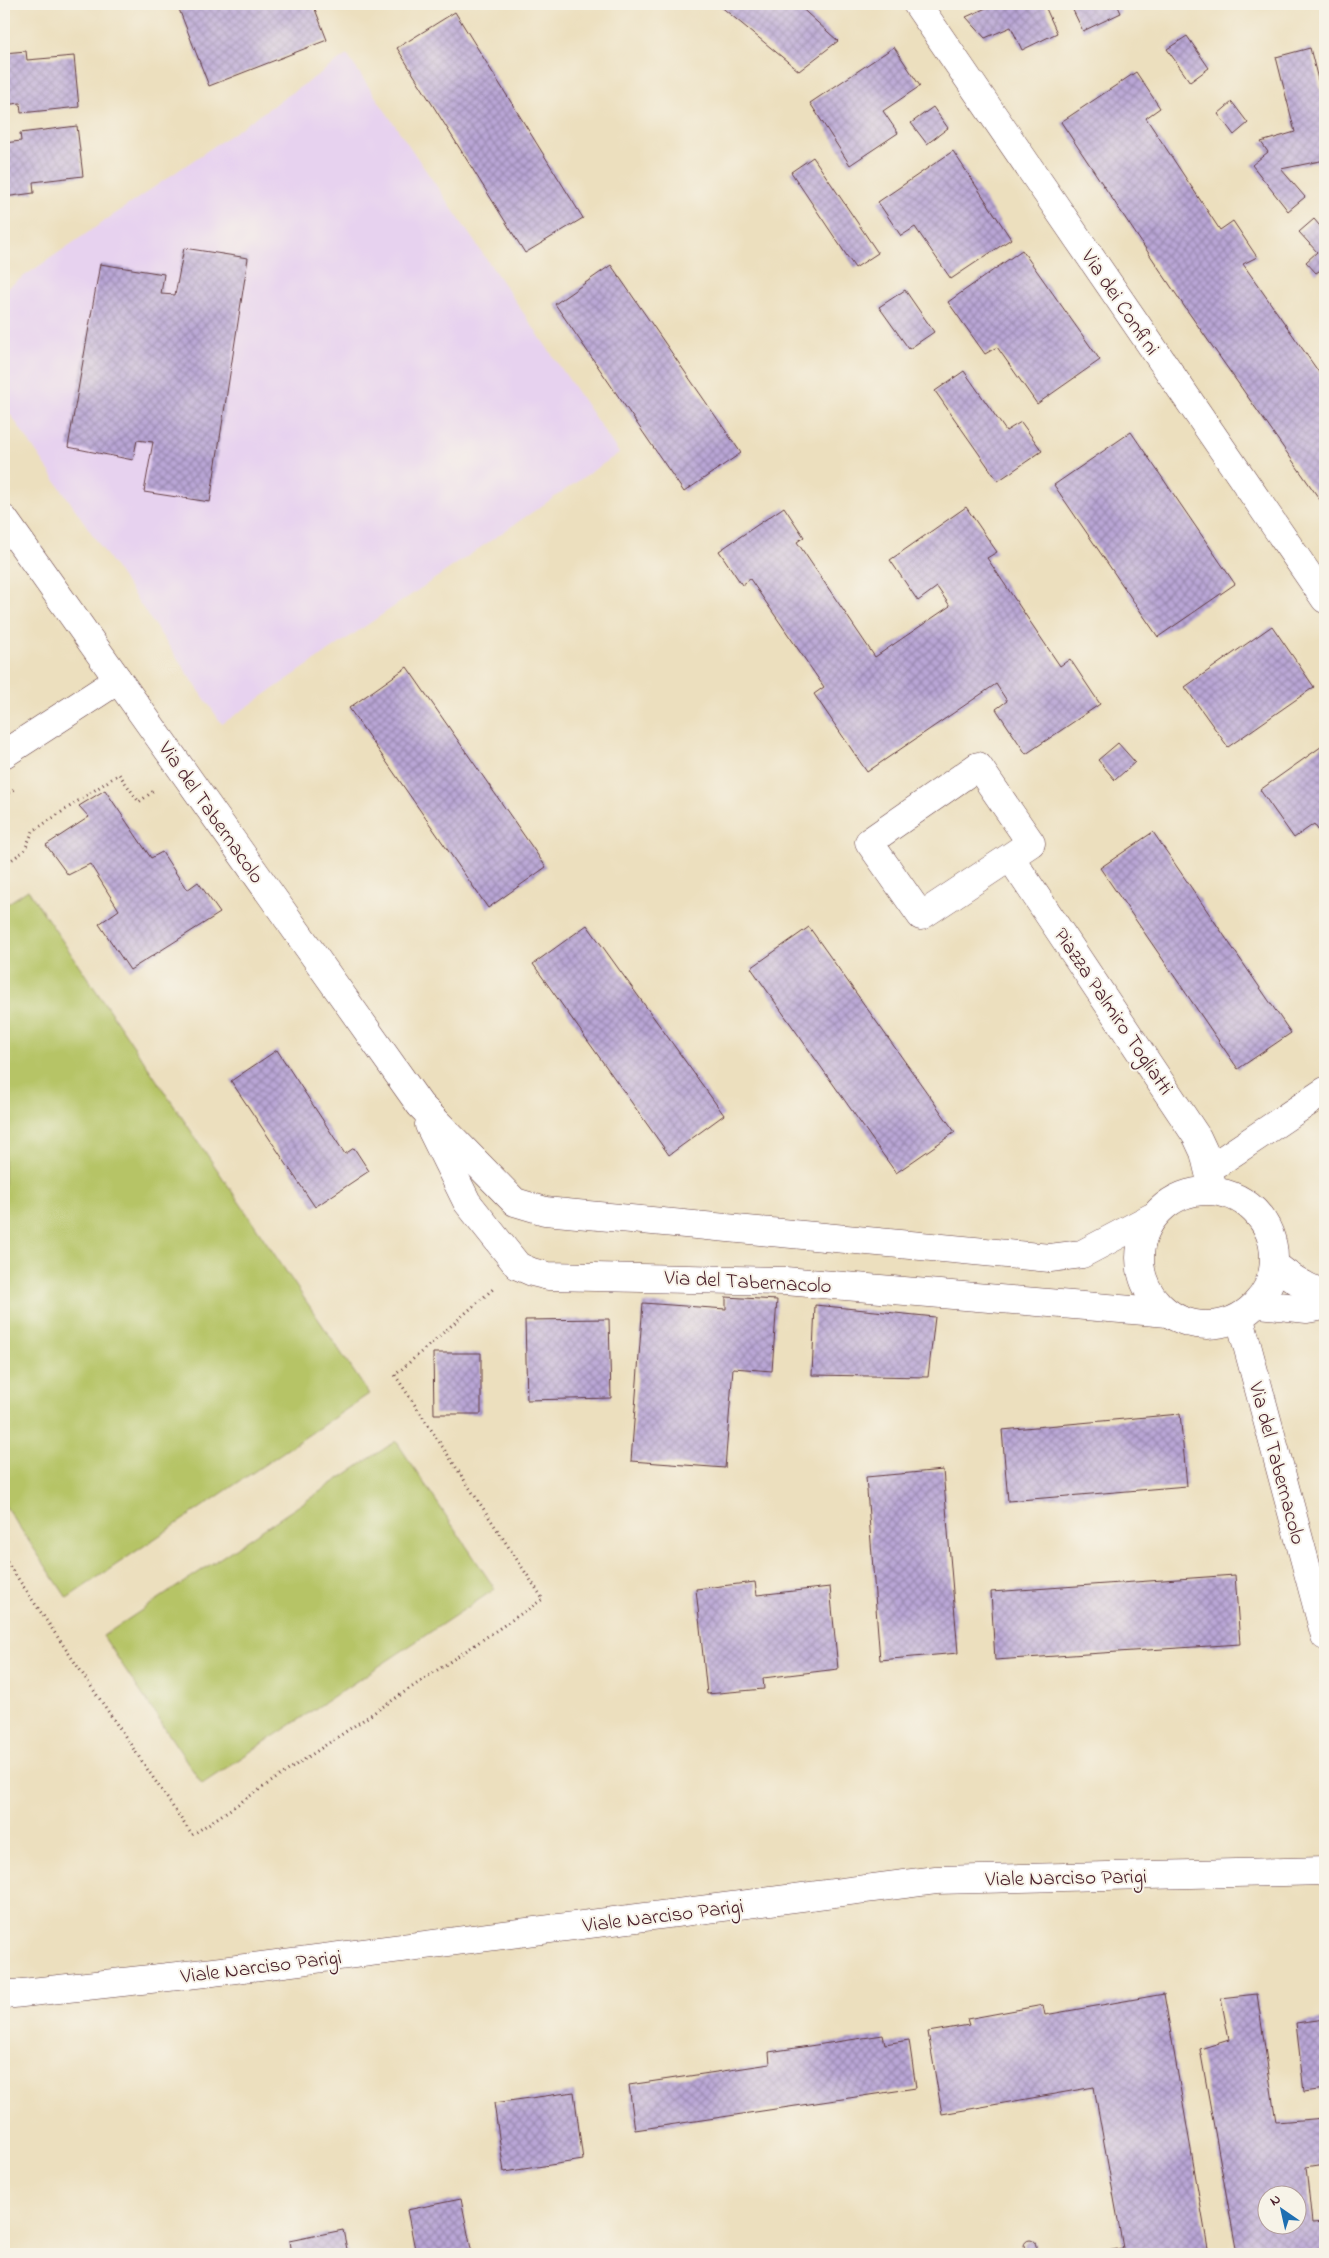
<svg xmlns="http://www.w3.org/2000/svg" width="1329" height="2258" viewBox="0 0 1329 2258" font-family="'Indie Flower',sans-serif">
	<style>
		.built { fill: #e7d2ef }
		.grass { fill: #b6c466; stroke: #807248 }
		.building { fill: url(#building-cross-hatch); fill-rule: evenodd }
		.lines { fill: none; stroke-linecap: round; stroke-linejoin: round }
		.street-casing { stroke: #623c41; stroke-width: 29 }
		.secondary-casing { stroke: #623c41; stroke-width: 29 }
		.primary-casing { stroke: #623c41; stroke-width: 29 }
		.path { stroke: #623c41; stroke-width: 3; stroke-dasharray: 1 4; stroke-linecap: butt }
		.street { stroke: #fff; stroke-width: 28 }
		.secondary { stroke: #fff; stroke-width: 28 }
		.primary { stroke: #fff; stroke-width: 28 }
		.labels { text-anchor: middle; stroke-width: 4; stroke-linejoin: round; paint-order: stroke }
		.street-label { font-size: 21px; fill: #4a1f2b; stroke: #f7f3e8 }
	</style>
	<defs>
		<pattern id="building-cross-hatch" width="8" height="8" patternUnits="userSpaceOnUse" patternTransform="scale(1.25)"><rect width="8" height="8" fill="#b9a6d6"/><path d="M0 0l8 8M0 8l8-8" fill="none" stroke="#9887ae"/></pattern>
	</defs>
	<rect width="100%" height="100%" fill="#f7f3e8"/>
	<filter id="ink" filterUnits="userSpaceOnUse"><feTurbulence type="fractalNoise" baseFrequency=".02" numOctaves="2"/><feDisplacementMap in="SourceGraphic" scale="10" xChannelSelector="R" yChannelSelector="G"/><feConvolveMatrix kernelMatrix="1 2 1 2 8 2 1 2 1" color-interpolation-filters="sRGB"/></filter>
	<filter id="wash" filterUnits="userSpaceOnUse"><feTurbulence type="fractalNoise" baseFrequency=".0096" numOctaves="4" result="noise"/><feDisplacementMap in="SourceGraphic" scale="20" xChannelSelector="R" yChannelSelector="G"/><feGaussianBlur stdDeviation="1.12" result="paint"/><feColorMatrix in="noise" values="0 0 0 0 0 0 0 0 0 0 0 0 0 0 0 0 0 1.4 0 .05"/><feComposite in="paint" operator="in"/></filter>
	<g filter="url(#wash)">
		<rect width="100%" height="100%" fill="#ecdfbe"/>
		<!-- built -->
		<polygon class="built" points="347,55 619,453 222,724 4,405 4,290"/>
		<!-- grass -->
		<g class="grass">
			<polygon points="28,890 369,1394 67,1598 4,1504 4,906"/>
			<polygon points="396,1441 495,1589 202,1784 103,1636"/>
		</g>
		<g id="blocks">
			<!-- building -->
			<g class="building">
				<polygon points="177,4 313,4 327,40 209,86"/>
				<polygon points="720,4 797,4 838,41 799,71 719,5"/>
				<polygon points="995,4 1044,4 1057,33 1022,50 1011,27 985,38 966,17"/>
				<polygon points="1070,4 1117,4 1121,13 1083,31"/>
				<polygon points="455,12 583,218 525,253 397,48"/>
				<polygon points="1187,36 1209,68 1190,82 1167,49"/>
				<polygon points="894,47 920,86 883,111 898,133 850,165 810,103"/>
				<polygon points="1310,48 1325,107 1325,160 1281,169 1305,197 1288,211 1252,165 1268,152 1261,142 1295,132 1276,57"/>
				<polygon points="26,51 27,60 74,56 79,107 21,113 20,103 4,105 4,53"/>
				<polygon points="1136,72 1160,108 1146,118 1220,230 1233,221 1257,257 1243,264 1325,381 1325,507 1184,306 1061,122"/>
				<polygon points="1232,102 1248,123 1234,135 1218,114"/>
				<polygon points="933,107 948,128 927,144 911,123"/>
				<polygon points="77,126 83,176 33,182 34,193 4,197 4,143 21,141 20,133"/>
				<polygon points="953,151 1011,239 951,279 915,227 901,236 878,202"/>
				<polygon points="813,157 878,253 855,268 791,172"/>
				<polygon points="1314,219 1325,232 1325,273 1322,269 1316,273 1306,262 1317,252 1299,232"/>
				<polygon points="184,248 248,258 210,502 144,492 153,442 137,440 133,460 68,447 100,264 164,274 161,294 175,295"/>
				<polygon points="1022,250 1100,360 1037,404 997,347 985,354 948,302"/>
				<polygon points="611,265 741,453 684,492 555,304"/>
				<polygon points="905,290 934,332 909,349 879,307"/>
				<polygon points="964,371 1006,431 1021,422 1042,451 998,481 935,391"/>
				<polygon points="1131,432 1235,584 1158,637 1054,485"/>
				<polygon points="784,507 804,537 797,542 875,657 950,606 937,587 918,601 890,560 966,507 997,552 987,558 1060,666 1070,659 1100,704 1026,754 996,709 1007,701 996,684 867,772 814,694 824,687 750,579 742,585 719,551"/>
				<polygon points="1272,626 1314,687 1228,747 1185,687"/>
				<polygon points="407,667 546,867 488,908 349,708"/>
				<polygon points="1118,743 1135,762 1115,780 1098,760"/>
				<polygon points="1325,744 1325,840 1314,824 1294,838 1260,790"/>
				<polygon points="105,790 151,858 162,852 187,890 198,882 220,913 130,970 99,924 119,910 90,864 68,875 46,845 89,817 79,806"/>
				<polygon points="1153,832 1291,1033 1238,1069 1100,868"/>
				<polygon points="587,925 724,1115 669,1155 533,964"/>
				<polygon points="809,927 955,1132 896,1173 751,968"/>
				<polygon points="277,1050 345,1154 354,1148 369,1171 315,1207 231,1081"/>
				<polygon points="726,1297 777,1300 772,1371 733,1368 725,1468 631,1461 643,1303 726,1309"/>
				<polygon points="815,1305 935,1317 928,1377 812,1375"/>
				<polygon points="609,1319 611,1398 527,1400 525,1320"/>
				<polygon points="433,1353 481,1353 481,1414 434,1414"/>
				<polygon points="1180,1414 1187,1486 1008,1501 1002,1430"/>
				<polygon points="943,1470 958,1653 880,1660 866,1477"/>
				<polygon points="1235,1575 1240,1644 995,1660 991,1592"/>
				<polygon points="755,1582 757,1595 830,1587 838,1669 763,1678 764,1689 707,1694 696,1589"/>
				<polygon points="1164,1994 1209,2254 1091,2254 1123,2248 1094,2087 942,2114 928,2032 969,2025 967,2019 1043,2005 1045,2015"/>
				<path d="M1257,1994L1276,2122L1325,2118V2164L1306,2167L1312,2223L1325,2222V2254H1237L1200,2049L1229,2040L1221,1998ZM1266,2196H1296V2226H1266Z"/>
				<polygon points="1325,2019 1325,2089 1304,2092 1296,2023"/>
				<polygon points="883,2035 885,2044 909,2040 916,2088 635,2130 629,2085 770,2064 769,2052"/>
				<polygon points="574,2092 583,2160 504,2172 494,2103"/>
				<polygon points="461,2199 472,2254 416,2254 407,2210"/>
				<polygon points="343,2230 348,2254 291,2254 289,2241"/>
				<circle cx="1030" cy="2246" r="6"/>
				<polygon points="234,2250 235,2254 215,2254 215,2253"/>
			</g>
		</g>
	</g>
	<g filter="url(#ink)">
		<use href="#blocks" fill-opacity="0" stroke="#623c41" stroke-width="1"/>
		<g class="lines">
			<defs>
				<g id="street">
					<polyline points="4,519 420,1105 515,1202 545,1211 1050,1258 1082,1254 1152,1217"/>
					<polyline points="4,754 118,680"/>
					<polyline points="1010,857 921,916 869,842 978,766 1031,843 1010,857 1197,1137 1204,1152 1213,1190"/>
					<polyline points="429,1125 467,1202 518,1266 532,1272 548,1276 785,1281 1168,1313"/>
					<polyline points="1209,1169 1325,1091"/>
					<circle cx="1207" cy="1258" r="67"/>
					<path d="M1275,1265C1291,1278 1306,1288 1325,1294"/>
					<polyline points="1259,1304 1307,1309 1325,1306"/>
					<polyline points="1240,1319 1325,1636"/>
				</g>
				<polyline id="secondary" points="917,4 1325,599"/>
				<polyline id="primary" points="4,1995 205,1973 936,1880 1325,1871"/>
			</defs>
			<!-- street casing -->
			<use href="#street" class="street-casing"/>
			<!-- secondary casing -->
			<use href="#secondary" class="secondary-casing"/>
			<!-- primary casing -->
			<use href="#primary" class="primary-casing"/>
			<!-- path -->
			<g class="path">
				<polyline points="4,795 16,788"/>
				<polyline points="4,865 24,851 33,831 119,774 139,802 155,790"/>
				<polyline points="4,1558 192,1835 543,1599 395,1375 493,1289"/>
			</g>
			<!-- street -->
			<use href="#street" class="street"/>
			<!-- secondary -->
			<use href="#secondary" class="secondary"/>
			<!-- primary -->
			<use href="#primary" class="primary"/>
		</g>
	</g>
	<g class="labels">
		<!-- street labels -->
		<g class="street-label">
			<text transform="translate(1121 302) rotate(56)" y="7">Via dei Confini</text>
			<text transform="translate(212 812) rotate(55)" y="7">Via del Tabernacolo</text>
			<text transform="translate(1114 1011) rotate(56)" y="7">Piazza Palmiro Togliatti</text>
			<text transform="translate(748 1281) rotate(3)" y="7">Via del Tabernacolo</text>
			<text transform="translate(1278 1463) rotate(75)" y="7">Via del Tabernacolo</text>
			<text transform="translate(1066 1877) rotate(-1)" y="7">Viale Narciso Parigi</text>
			<text transform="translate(663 1915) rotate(-7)" y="7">Viale Narciso Parigi</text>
			<text transform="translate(261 1966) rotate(-7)" y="7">Viale Narciso Parigi</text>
		</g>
	</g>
	<!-- margin -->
	<rect width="1329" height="2258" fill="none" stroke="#f7f3e8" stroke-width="20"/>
	<!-- north arrow -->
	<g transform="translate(1282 2210) rotate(326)"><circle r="24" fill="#f7f3e8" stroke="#b29e9c"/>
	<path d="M0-4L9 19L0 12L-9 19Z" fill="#1f6fb2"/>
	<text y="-8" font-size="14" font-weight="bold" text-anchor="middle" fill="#4a1f2b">N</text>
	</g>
</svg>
